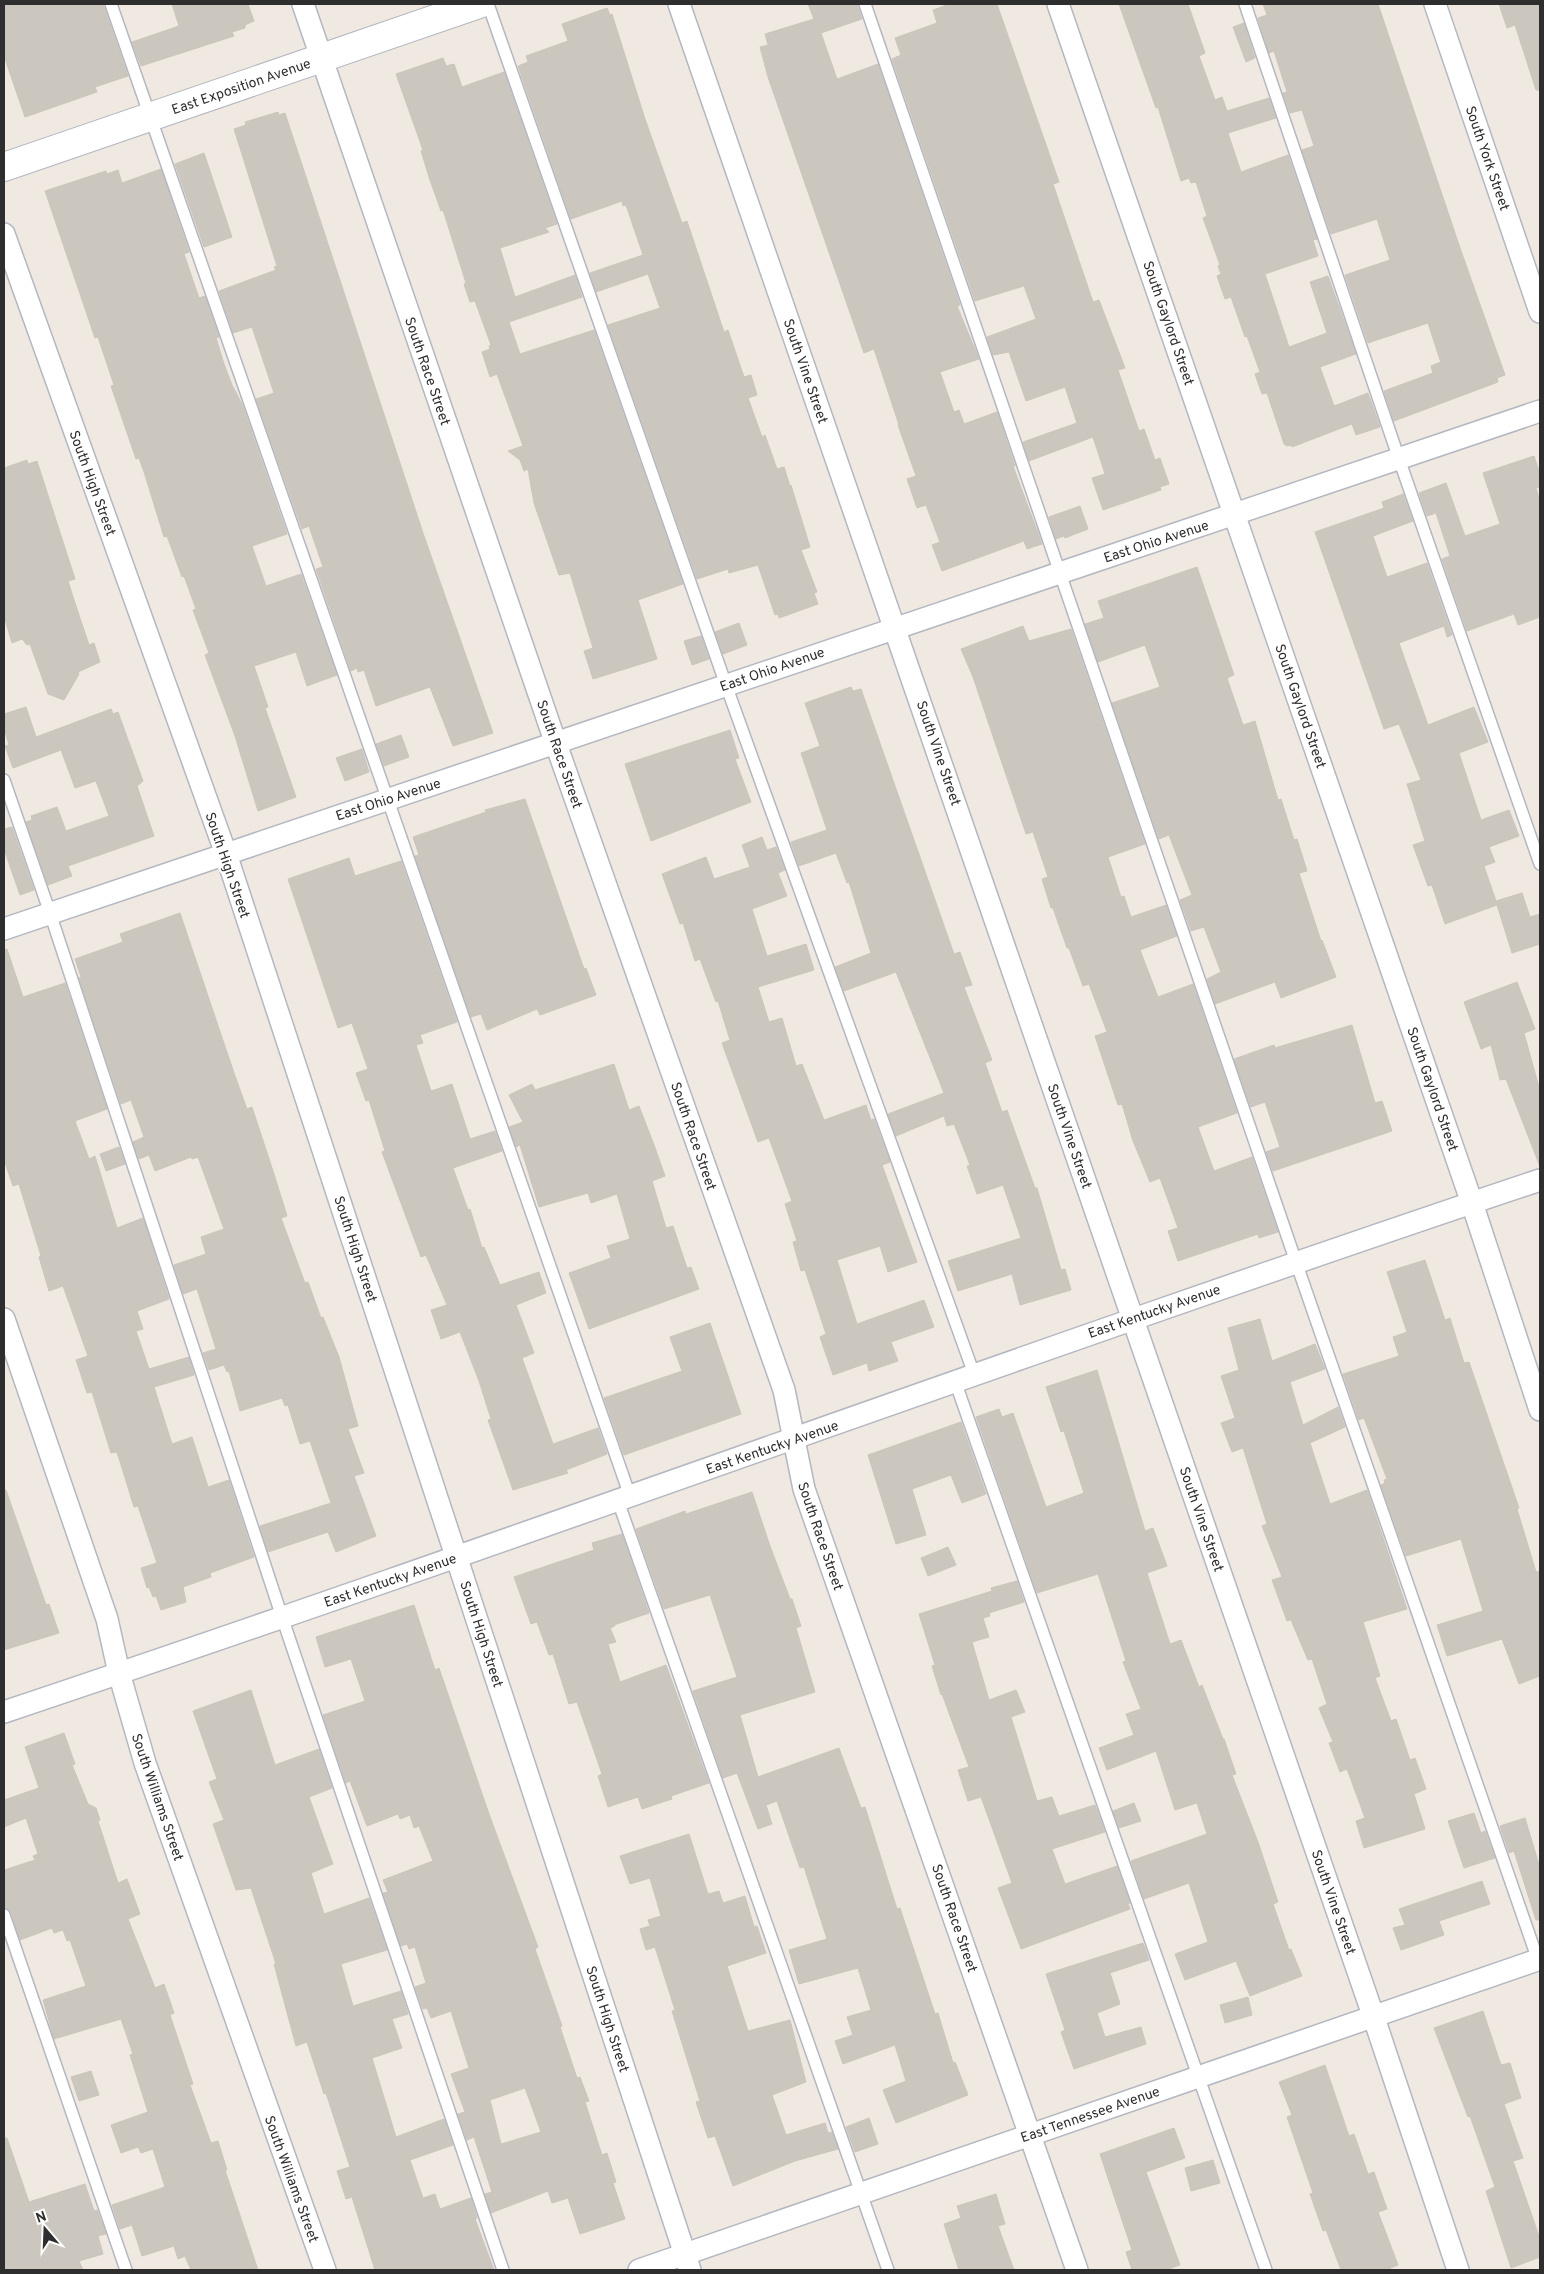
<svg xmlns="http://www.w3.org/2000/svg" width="1544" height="2274" viewBox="0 0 1544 2274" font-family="Overpass,sans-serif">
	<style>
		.building { fill: #cbc7bf; stroke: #cbc5ba; fill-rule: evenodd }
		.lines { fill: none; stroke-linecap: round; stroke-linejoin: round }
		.lane-casing { stroke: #b4b7c1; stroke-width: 14 }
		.street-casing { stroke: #b4b7c1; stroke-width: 24 }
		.secondary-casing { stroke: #b4b7c1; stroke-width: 30 }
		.lane { stroke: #fff; stroke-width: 11 }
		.street { stroke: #fff; stroke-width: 21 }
		.secondary { stroke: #fff; stroke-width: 28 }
		.labels { text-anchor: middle; stroke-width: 5; stroke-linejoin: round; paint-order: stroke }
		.street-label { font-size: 14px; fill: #2e2e2e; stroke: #fff }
	</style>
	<rect width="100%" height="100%" fill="#efe9e1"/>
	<!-- building -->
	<g class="building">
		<polygon points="4,4 103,4 128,76 95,87 97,92 25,117 4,56"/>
		<polygon points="172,4 248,4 254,21 245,25 245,28 232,32 234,36 141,66 132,42 179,26"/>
		<polygon points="808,4 857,4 862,19 821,33 837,79 878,64 960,305 957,306 979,359 940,372 954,412 959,410 964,424 997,412 1015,466 1013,466 1042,544 1027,549 1024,541 942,571 932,545 940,542 926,505 917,508 907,479 916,476 898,425 899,425 874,349 864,353 768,77 760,47 768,45 765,34 814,19"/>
		<polygon points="950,4 997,4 1059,182 1053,184 1093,302 1099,300 1125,368 1118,370 1139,431 1144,429 1155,460 1160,458 1169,484 1160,487 1161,490 1103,510 1092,478 1105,474 1093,437 1029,461 1023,442 1077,423 1065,387 1026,401 1009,352 993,355 987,337 1036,319 1024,286 975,301 892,59 901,55 895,38 937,23 933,10"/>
		<polygon points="1119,4 1188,4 1205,53 1199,56 1215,100 1222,97 1227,111 1269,98 1276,118 1228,133 1241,172 1288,155 1317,239 1313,240 1318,256 1265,274 1289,347 1327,333 1310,282 1328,276 1356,354 1320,367 1334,406 1368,393 1380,427 1356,435 1352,424 1292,447 1291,445 1287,446 1284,444 1267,393 1262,394 1255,374 1260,372 1247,336 1245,337 1231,297 1225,299 1217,276 1221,274 1218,266 1220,265 1203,218 1207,216 1196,182 1191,183 1189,178 1181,181 1158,107 1156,108"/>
		<polygon points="1263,4 1378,4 1460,248 1505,375 1497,378 1498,382 1394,421 1384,391 1433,373 1431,366 1441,362 1440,360 1428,323 1368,343 1345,275 1390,260 1377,219 1331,234 1302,150 1314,146 1302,110 1290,113 1283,93 1287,92 1274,51 1269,53 1258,18 1267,15"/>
		<polygon points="1499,4 1540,4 1540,90 1536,90 1515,25 1507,28"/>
		<polygon points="607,8 610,15 612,14 645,119 682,223 687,221 724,332 728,330 744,377 751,375 757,395 748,398 762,437 765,435 777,469 784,467 790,486 791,485 810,547 801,550 817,592 814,593 818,604 779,618 778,614 775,615 758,565 729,573 728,569 697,579 608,325 660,308 648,274 596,292 590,273 643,255 626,205 623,206 622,201 571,219 518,66 528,62 526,56 568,41 562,24"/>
		<polygon points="1244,23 1255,58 1246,62 1233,27"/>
		<polygon points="443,58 446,66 454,64 462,87 504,72 557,224 545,228 549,232 500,248 515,297 575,275 582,297 509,322 520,354 594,330 683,584 638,600 657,659 593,679 584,651 593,648 570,573 559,575 534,503 528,469 524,471 520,460 508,451 523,446 497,374 490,377 482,352 490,349 489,346 491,345 475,301 470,302 464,284 466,283 443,210 441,211 430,180 421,151 423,150 396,74"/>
		<polygon points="278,112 279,115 285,113 423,533 493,733 453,746 430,687 376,706 364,670 358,672 357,668 351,671 316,569 323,567 309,526 302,529 256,399 274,393 252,327 233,333 219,291 276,270 274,267 277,266 234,129 246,125 245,122"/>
		<polygon points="204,153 232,237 204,247 175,164"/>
		<polygon points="161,169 189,252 184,254 199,298 205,296 219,337 216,338 224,364 232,385 242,404 287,534 252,546 266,586 301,574 337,675 307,686 296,652 254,666 268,707 265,708 296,797 258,811 235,736 205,655 209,653 193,610 196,609 184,576 182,577 167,536 164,537 145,475 139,458 136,459 111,386 114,385 98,337 95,338 45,191 106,171 107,174 118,170 122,183"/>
		<polygon points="1534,456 1540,474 1540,487 1536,488 1540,502 1540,617 1518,625 1514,614 1467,631 1442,559 1450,556 1436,513 1427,516 1419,493 1446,483 1465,536 1500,524 1483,473"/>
		<polygon points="27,460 28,464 37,461 75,579 68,581 74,600 89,645 94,643 100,662 78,672 79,674 64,700 48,694 30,644 27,645 22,639 12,643 4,616 4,468"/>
		<polygon points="1403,494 1413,521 1373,536 1387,577 1427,563 1452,635 1447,637 1444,626 1399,643 1428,725 1474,707 1488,742 1459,753 1481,820 1509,810 1519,836 1489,847 1495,862 1484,866 1496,901 1522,893 1530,917 1540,914 1540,944 1512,953 1497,905 1445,924 1432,885 1428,886 1413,845 1425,841 1407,784 1421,780 1399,724 1384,729 1315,532 1384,508 1382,502"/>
		<polygon points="1080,506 1088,529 1065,538 1064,536 1056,539 1049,517"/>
		<polygon points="1197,567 1234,675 1227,678 1243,725 1255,721 1278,800 1281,799 1294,840 1297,839 1307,871 1299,873 1321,941 1322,940 1336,977 1281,998 1275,982 1215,1004 1207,979 1221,972 1204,927 1191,931 1180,900 1192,895 1169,835 1159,839 1112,703 1160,687 1145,645 1098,662 1085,624 1104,618 1098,601"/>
		<polygon points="739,623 747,645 723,654 715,632"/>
		<polygon points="1023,626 1029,641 1071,629 1145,844 1108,857 1121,897 1124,896 1131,917 1166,905 1177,936 1140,950 1158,997 1193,984 1237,1113 1198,1127 1214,1171 1252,1157 1278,1232 1259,1238 1258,1234 1178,1261 1168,1231 1178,1228 1160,1178 1150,1182 1133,1141 1122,1104 1118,1105 1095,1036 1107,1032 1089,984 1083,986 1069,948 1067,948 1053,908 1051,908 1042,879 1048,877 1033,832 1026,834 973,677 961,649"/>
		<polygon points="701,636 709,659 692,665 684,641"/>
		<polygon points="851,687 853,691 861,689 954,954 960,952 972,985 964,987 992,1060 985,1063 1002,1112 1007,1110 1035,1188 1037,1188 1061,1270 1065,1269 1071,1290 1020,1305 1012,1274 958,1291 948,1261 1021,1238 1003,1185 977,1194 967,1166 970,1165 954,1124 947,1126 944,1116 896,1136 888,1114 944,1093 896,972 844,991 835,967 871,953 849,882 847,883 836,853 799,866 791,842 827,830 801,753 820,746 805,703"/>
		<polygon points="26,707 36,737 111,709 113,714 118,712 143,781 137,786 154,836 68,866 72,876 48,885 26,822 32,820 31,816 57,807 66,831 109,816 96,781 75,788 61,750 13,768 5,746 9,745 4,728 4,714"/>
		<polygon points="730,730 739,758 735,759 751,802 651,841 625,764"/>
		<polygon points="401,735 409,757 384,766 376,744"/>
		<polygon points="362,749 369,772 345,781 336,758"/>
		<polygon points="525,799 584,969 586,968 596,995 540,1015 537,1009 487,1030 481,1014 471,1017 415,856 419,855 413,837 486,812 485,810"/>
		<polygon points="12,827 34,890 20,895 4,849 4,829"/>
		<polygon points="762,837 767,850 776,847 785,870 778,873 787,896 752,909 767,956 806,944 814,970 758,987 769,1022 782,1018 796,1066 802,1064 824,1120 866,1105 871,1120 874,1119 890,1162 882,1165 917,1262 888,1272 880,1246 837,1260 857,1324 924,1300 934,1327 891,1342 898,1361 869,1371 867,1363 833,1375 820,1337 826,1334 805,1270 801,1271 793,1242 797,1241 785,1204 792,1201 769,1138 758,1142 722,1043 730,1040 718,1001 716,1002 700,959 695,961 683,923 680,924 662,874 706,857 714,879 750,867 742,845"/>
		<polygon points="349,858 355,876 401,861 457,1022 420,1035 423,1043 416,1045 431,1091 452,1084 470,1139 495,1131 502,1151 453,1168 468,1210 470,1209 482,1248 484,1247 500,1285 539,1272 546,1293 516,1305 534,1353 522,1358 553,1444 598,1428 607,1454 566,1470 568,1473 513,1490 488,1420 491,1419 479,1381 460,1332 441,1339 431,1310 447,1305 426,1255 421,1257 382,1152 385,1151 369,1100 366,1101 356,1073 368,1069 352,1023 338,1028 288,879"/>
		<polygon points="180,913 235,1076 247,1109 252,1107 274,1174 287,1216 281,1218 305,1283 308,1282 321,1318 323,1317 339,1357 358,1426 348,1429 364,1473 354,1476 376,1536 336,1552 328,1532 268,1552 260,1526 331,1503 310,1441 300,1444 288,1405 285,1406 282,1398 240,1411 229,1371 227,1372 224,1365 209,1370 203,1353 216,1349 197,1289 183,1294 174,1265 206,1254 201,1237 224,1229 198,1157 192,1159 191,1157 155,1171 149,1155 139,1159 133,1142 144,1137 131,1100 121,1104 79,978 81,977 75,959 123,942 120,934"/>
		<polygon points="7,949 23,997 65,983 107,1109 75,1121 89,1159 95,1156 117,1228 143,1218 169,1299 137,1311 143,1329 136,1331 149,1369 189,1357 194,1375 154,1387 172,1444 192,1437 208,1487 229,1480 254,1557 210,1573 211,1577 183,1587 186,1602 161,1610 156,1596 153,1597 149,1587 147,1588 141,1568 157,1563 138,1506 134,1507 117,1452 111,1453 92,1392 87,1393 76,1360 88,1356 63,1286 49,1291 39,1257 41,1256 19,1184 13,1186 4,1160 4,950"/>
		<polygon points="1517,982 1535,1029 1524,1033 1540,1091 1539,1164 1506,1079 1500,1080 1491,1045 1481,1049 1464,1002"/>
		<polygon points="1352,1025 1375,1103 1382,1101 1392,1131 1273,1171 1266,1152 1280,1147 1265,1102 1251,1107 1234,1059 1274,1045 1275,1048"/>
		<polygon points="614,1064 629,1110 639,1106 654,1145 665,1176 652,1181 666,1228 673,1226 687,1268 691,1267 699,1289 589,1329 569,1273 611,1258 607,1246 630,1239 617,1194 591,1203 588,1193 539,1207 520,1145 516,1147 509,1127 523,1122 509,1095 532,1084 535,1090"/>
		<polygon points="119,1147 125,1164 106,1171 100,1154"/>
		<polygon points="1425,1260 1445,1320 1450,1318 1464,1363 1469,1362 1519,1508 1517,1509 1536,1572 1540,1571 1540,1676 1519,1684 1502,1639 1447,1656 1437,1625 1483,1611 1461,1539 1406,1556 1381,1485 1385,1483 1384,1480 1387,1479 1364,1418 1359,1420 1343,1374 1399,1356 1393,1337 1407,1332 1387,1272"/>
		<polygon points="1260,1319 1272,1361 1315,1344 1325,1369 1290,1382 1303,1425 1338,1407 1345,1427 1310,1443 1330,1504 1367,1490 1407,1609 1363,1622 1380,1676 1375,1678 1391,1721 1396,1719 1410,1760 1415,1758 1426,1789 1414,1794 1425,1829 1364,1848 1356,1821 1365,1818 1347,1769 1340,1772 1329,1743 1333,1742 1319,1708 1327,1704 1312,1659 1308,1660 1291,1620 1287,1621 1272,1580 1282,1577 1262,1526 1267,1524 1243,1448 1232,1452 1221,1423 1235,1418 1221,1376 1239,1370 1228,1328"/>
		<polygon points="710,1323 741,1414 624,1455 604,1398 682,1371 670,1337"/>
		<polygon points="1097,1370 1145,1531 1153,1528 1167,1566 1147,1573 1170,1644 1181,1640 1199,1687 1202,1685 1223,1739 1224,1739 1236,1774 1232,1775 1258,1842 1278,1902 1273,1904 1289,1950 1291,1949 1302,1976 1250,1996 1236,1961 1185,1980 1175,1954 1208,1942 1189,1883 1144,1899 1131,1861 1207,1834 1197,1803 1175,1810 1156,1751 1107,1770 1099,1748 1134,1735 1126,1714 1141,1709 1123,1662 1126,1661 1098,1574 1037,1593 976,1417 999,1409 1002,1417 1013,1413 1046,1507 1084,1493 1064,1431 1061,1432 1046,1387"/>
		<polygon points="961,1422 986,1494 962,1503 951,1475 912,1489 926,1535 896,1544 868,1455"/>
		<polygon points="4,1490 6,1490 46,1605 49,1604 59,1633 4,1650"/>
		<polygon points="752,1492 770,1546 790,1599 792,1599 801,1626 796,1628 815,1692 740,1715 758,1777 839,1748 861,1808 865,1807 897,1909 900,1908 935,2014 938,2013 953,2063 955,2062 968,2095 896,2123 883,2090 906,2081 895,2045 843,2064 835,2041 853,2035 847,2017 871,2010 858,1968 799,1984 789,1950 827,1939 804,1867 800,1868 777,1801 766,1805 772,1824 758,1829 737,1773 723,1778 693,1691 737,1677 710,1595 664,1609 636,1529 685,1511 686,1514"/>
		<polygon points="622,1534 649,1613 614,1625 615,1626 610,1628 616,1642 608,1644 620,1682 666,1665 709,1783 671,1796 672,1799 642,1809 638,1797 608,1807 598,1776 602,1774 577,1702 569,1704 553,1654 549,1655 537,1622 531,1624 514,1577 594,1550 592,1543"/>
		<polygon points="948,1547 956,1565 928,1576 921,1558"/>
		<polygon points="1017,1581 1024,1602 989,1613 990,1616 983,1618 989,1637 972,1642 989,1700 1016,1690 1025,1712 1011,1717 1037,1801 1052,1797 1059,1816 1095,1805 1105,1832 1052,1849 1065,1884 1117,1866 1130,1903 1128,1904 1130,1909 1021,1949 998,1888 1012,1883 981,1797 968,1801 958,1770 969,1767 942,1694 941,1695 932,1666 935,1665 919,1614 992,1591 991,1588"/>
		<path d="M414,1605L435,1670L439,1668L489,1814L538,1947L535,1949L562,2026L560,2027L577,2078L580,2077L589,2101L585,2102L602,2155L607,2153L616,2182L613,2183L625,2219L580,2234L568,2198L552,2203L548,2191L491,2213L485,2194L492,2192L474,2137L467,2140L458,2114L465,2112L451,2074L469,2068L451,2011L431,2018L427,2008L423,2009L415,1987L426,1983L415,1947L409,1949L407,1944L401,1946L383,1893L388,1892L383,1880L433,1861L419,1826L414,1828L410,1815L400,1819L398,1814L367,1826L350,1781L346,1783L323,1715L365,1701L351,1659L325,1667L316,1637ZM525,2088L541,2132L501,2144L490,2100Z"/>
		<polygon points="251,1690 275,1765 319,1749 332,1788 309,1797 333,1864 311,1873 324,1914 369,1898 387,1950 341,1964 353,2006 401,1991 408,2014 392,2019 402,2048 372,2058 396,2137 444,2119 453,2145 410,2160 423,2198 435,2194 440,2209 471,2198 477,2218 475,2219 494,2270 375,2270 352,2197 346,2199 337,2171 350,2167 326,2093 324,2094 307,2042 296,2046 274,1964 276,1964 251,1888 236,1890 213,1824 224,1820 209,1782 217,1779 193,1711"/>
		<polygon points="64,1733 75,1764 72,1765 88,1804 96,1808 100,1820 98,1821 118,1883 127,1879 140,1914 128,1919 155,1988 164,1984 174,2013 170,2015 193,2084 190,2085 211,2143 218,2141 227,2170 225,2170 258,2270 191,2270 185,2256 178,2259 174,2246 142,2256 132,2225 120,2229 112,2205 165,2187 153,2149 141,2153 138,2147 121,2153 111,2125 148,2112 130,2055 133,2054 121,2019 54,2039 43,2000 86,1986 70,1940 67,1941 63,1930 54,1933 52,1928 20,1940 11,1912 4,1908 4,1870 35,1860 33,1856 38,1854 26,1818 4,1827 4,1800 39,1788 25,1747"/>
		<polygon points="1134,1803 1141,1821 1119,1828 1113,1811"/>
		<polygon points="1474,1813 1481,1833 1485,1831 1495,1858 1464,1868 1448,1821"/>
		<polygon points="1525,1818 1540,1868 1540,1920 1536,1920 1514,1851 1509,1853 1500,1826"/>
		<polygon points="689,1834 708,1894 719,1891 723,1903 745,1896 754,1927 757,1926 766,1953 727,1966 748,2031 790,2020 806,2082 772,2095 786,2135 825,2123 828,2133 832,2132 838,2149 795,2161 733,2186 715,2136 708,2138 696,2102 700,2101 672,2011 675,2010 655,1947 646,1950 640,1929 650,1926 648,1920 661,1916 650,1878 630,1884 620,1856"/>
		<polygon points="1482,1881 1490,1904 1439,1921 1444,1935 1401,1950 1393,1928 1405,1925 1399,1909"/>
		<polygon points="1143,1943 1149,1960 1110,1973 1120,2004 1097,2013 1105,2037 1141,2027 1146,2044 1074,2069 1061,2032 1065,2030 1046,1974"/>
		<polygon points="1248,1997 1252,2015 1225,2023 1220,2005"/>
		<polygon points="1483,2011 1501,2065 1510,2063 1521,2098 1504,2104 1523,2158 1513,2161 1540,2239 1540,2257 1511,2268 1486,2191 1495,2187 1470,2116 1468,2117 1434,2028"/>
		<polygon points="1325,2065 1349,2136 1354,2134 1368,2174 1374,2172 1387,2209 1378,2212 1398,2265 1386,2270 1341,2270 1326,2230 1323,2231 1310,2194 1313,2193 1287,2117 1292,2115 1279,2082"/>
		<polygon points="91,2071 99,2095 79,2101 71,2077"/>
		<polygon points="869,2118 878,2144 855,2152 846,2127"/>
		<polygon points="1174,2128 1185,2158 1146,2172 1180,2265 1165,2270 1132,2270 1126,2252 1132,2250 1100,2154"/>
		<polygon points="4,2138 7,2138 29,2202 85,2184 94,2211 97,2210 106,2234 98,2236 103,2254 79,2261 83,2270 4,2270"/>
		<polygon points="1213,2160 1220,2183 1191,2191 1185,2168"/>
		<polygon points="996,2194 1005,2224 998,2226 1014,2270 959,2270 944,2224 961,2218 957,2206"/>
	</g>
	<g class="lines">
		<defs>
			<g id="lane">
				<polyline points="111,4 630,1496"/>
				<polyline points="488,4 726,685 974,1374"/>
				<polyline points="865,4 1296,1262 1539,1963"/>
				<polyline points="1245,4 1399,459 1540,864"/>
				<polyline points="4,780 50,913 282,1617 503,2270"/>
				<polyline points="955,1381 1266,2270"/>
				<polyline points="618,1501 888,2270"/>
				<polyline points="4,1915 126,2270"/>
			</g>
			<g id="street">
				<polyline points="303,4 556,744 784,1390 804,1489 1077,2270"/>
				<polyline points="679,4 1373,2015 1458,2270"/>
				<polyline points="1058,4 1472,1203 1540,1410"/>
				<polyline points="1435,4 1540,312"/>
				<polyline points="4,234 226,854 690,2270"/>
				<polyline points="4,929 1540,411"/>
				<polyline points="4,1319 107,1619 119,1673 145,1763 325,2270"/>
				<path d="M4,1712C518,1540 1026,1352 1540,1180"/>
				<polyline points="639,2270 1540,1959"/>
			</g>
			<polyline id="secondary" points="4,167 479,4"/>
		</defs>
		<!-- lane casing -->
		<use href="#lane" class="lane-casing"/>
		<!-- street casing -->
		<use href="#street" class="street-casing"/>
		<!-- secondary casing -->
		<use href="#secondary" class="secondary-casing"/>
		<!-- lane -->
		<use href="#lane" class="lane"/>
		<!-- street -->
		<use href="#street" class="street"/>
		<!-- secondary -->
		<use href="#secondary" class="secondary"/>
	</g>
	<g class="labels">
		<!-- street labels -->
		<g class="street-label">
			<text transform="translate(241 86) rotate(-19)" y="5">East Exposition Avenue</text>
			<text transform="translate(1488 158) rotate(71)" y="5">South York Street</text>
			<text transform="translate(1169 323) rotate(71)" y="5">South Gaylord Street</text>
			<text transform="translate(428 371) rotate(71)" y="5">South Race Street</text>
			<text transform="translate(806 371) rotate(71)" y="5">South Vine Street</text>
			<text transform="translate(93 483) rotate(70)" y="5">South High Street</text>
			<text transform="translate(1156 541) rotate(-18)" y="5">East Ohio Avenue</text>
			<text transform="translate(772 669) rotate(-19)" y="5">East Ohio Avenue</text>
			<text transform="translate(1301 706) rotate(71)" y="5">South Gaylord Street</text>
			<text transform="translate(939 753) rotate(71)" y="5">South Vine Street</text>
			<text transform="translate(560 754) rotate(71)" y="5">South Race Street</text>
			<text transform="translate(388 799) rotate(-18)" y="5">East Ohio Avenue</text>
			<text transform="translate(228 865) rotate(71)" y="5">South High Street</text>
			<text transform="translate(1433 1089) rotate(71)" y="5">South Gaylord Street</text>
			<text transform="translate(694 1136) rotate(71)" y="5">South Race Street</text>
			<text transform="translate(1070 1136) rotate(71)" y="5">South Vine Street</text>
			<text transform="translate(356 1249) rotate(72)" y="5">South High Street</text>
			<text transform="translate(1154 1311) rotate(-19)" y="5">East Kentucky Avenue</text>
			<text transform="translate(772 1447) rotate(-19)" y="5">East Kentucky Avenue</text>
			<text transform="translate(1202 1519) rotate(71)" y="5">South Vine Street</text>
			<text transform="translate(821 1536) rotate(71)" y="5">South Race Street</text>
			<text transform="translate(390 1580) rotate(-19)" y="5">East Kentucky Avenue</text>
			<text transform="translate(482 1634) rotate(72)" y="5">South High Street</text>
			<text transform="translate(158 1797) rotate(71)" y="5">South Williams Street</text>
			<text transform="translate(1334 1902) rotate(71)" y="5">South Vine Street</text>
			<text transform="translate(955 1918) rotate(71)" y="5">South Race Street</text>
			<text transform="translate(608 2019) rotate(72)" y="5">South High Street</text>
			<text transform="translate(1090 2114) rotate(-19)" y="5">East Tennessee Avenue</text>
			<text transform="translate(292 2179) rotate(70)" y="5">South Williams Street</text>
		</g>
	</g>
	<!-- border -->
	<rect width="1544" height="2274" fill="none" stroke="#2e2e2e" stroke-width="10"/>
	<!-- north arrow -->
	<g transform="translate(45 2229) rotate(341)" stroke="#ffffff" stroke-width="4" paint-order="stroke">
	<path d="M0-4L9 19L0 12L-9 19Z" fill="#2e2e2e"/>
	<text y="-8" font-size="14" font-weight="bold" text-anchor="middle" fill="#2e2e2e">N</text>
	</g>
</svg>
